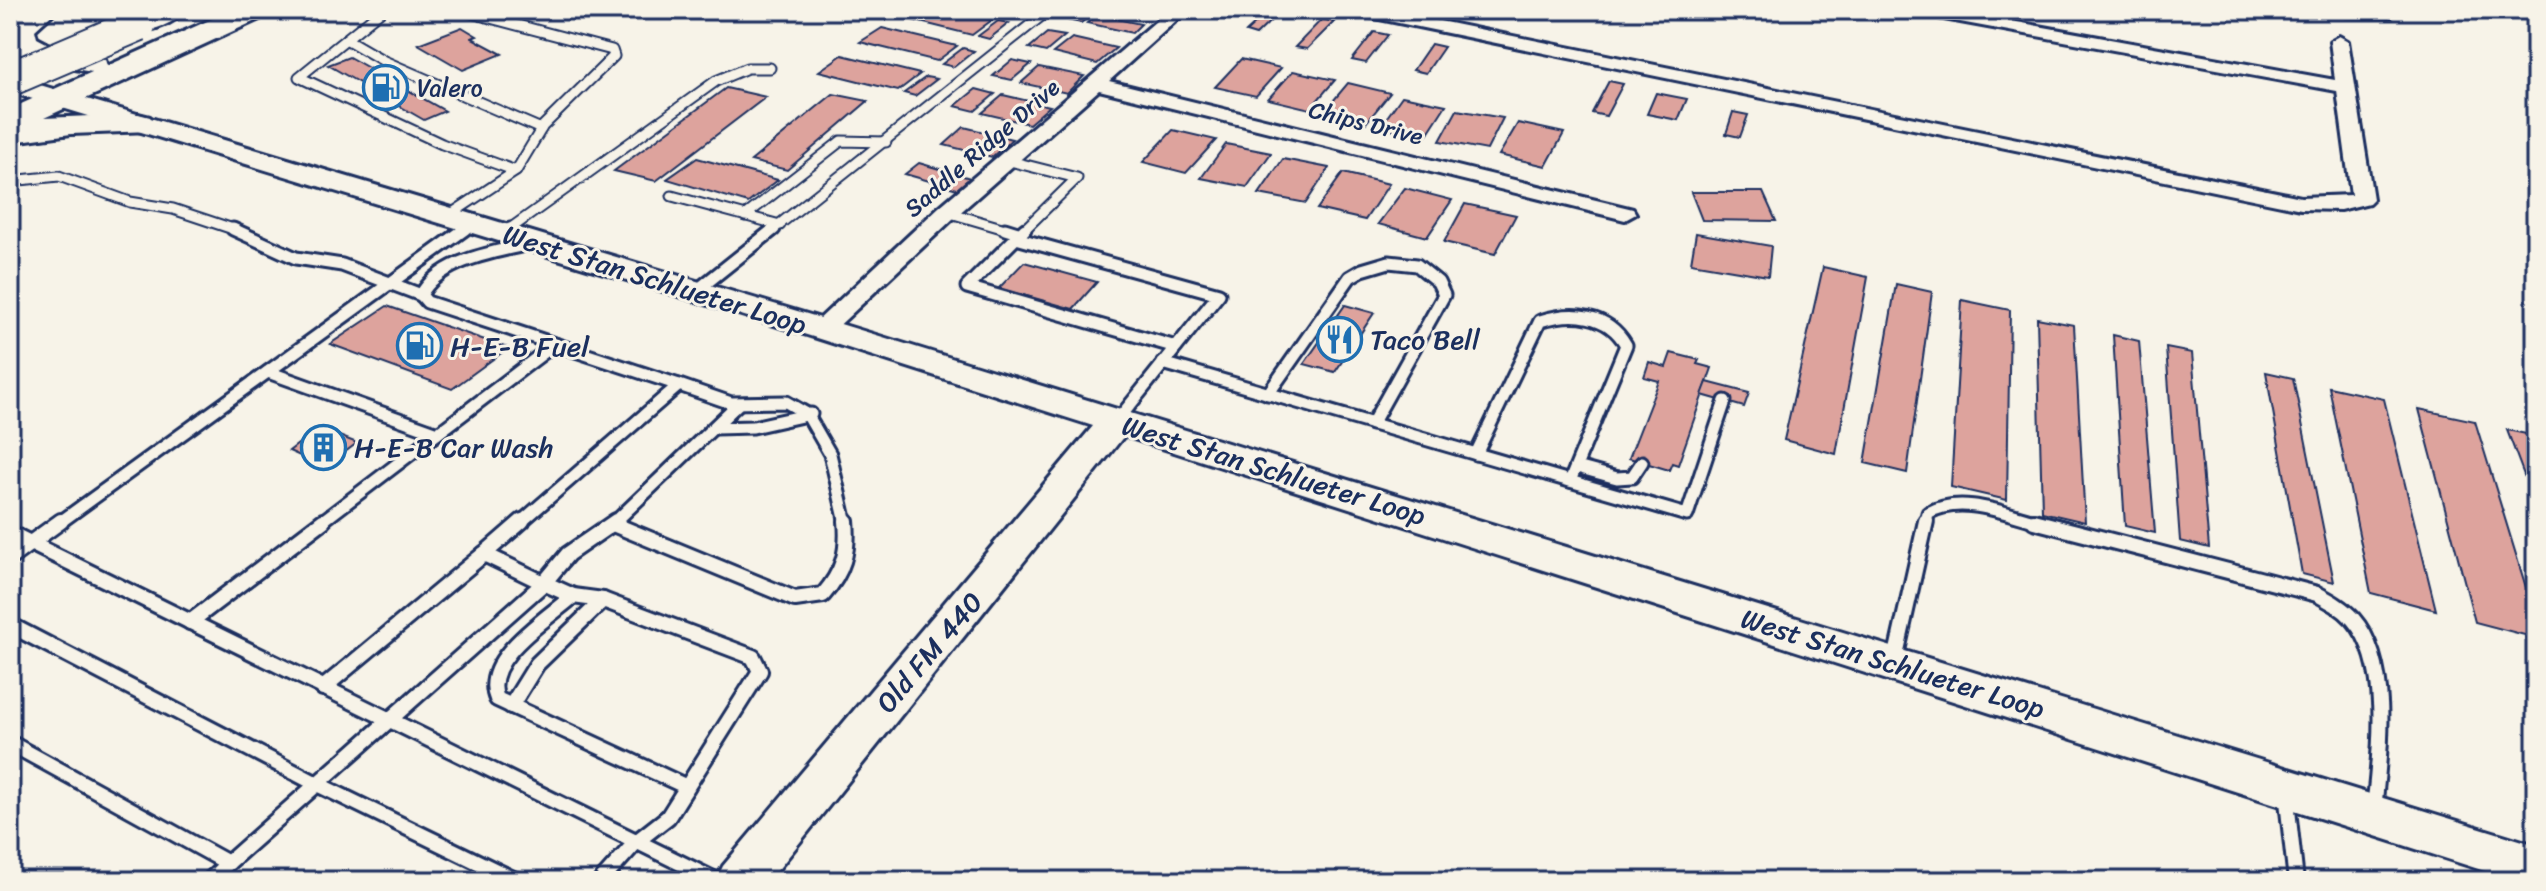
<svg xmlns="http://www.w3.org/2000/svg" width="2546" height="891" viewBox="0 0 2546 891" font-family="Sriracha,sans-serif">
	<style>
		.building { fill: #dda39d; stroke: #1b2f5e; stroke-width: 2 }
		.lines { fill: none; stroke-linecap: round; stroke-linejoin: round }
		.lane-far2-casing { stroke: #1b2f5e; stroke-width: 13 }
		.lane-far1-casing { stroke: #1b2f5e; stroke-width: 17 }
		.lane-casing { stroke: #1b2f5e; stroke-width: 20 }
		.street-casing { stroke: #1b2f5e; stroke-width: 6 }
		.secondary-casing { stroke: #1b2f5e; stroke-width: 6 }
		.highway-casing { stroke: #1b2f5e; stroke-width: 6 }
		.lane-far2 { stroke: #f7f3e8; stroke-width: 9 }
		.lane-far1 { stroke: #f7f3e8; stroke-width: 11 }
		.lane { stroke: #f7f3e8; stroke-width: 14 }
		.street { fill: #f7f3e8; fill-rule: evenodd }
		.secondary { fill: #f7f3e8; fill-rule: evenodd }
		.highway { fill: #f7f3e8; fill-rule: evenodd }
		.highway-bridge-casing { stroke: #1b2f5e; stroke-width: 37; stroke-linecap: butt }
		.highway-bridge { stroke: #f7f3e8; stroke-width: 33 }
		.labels { text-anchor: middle; stroke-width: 6; stroke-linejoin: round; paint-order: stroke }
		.far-poi-label { font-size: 24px; fill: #1b2f5e; stroke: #f7f3e8; text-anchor: start }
		.far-street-label { font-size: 24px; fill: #1b2f5e; stroke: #f7f3e8 }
		.street-label { font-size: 28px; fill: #1b2f5e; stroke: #f7f3e8 }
		.poi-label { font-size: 28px; fill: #1b2f5e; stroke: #f7f3e8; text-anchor: start }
	</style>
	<rect width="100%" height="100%" fill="#f7f3e8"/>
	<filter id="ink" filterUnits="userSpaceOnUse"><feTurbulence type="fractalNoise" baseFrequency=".0125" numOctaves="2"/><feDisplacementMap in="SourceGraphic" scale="16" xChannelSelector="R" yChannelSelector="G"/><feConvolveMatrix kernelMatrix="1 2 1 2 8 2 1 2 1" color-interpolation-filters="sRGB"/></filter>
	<g filter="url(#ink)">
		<!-- building -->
		<g class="building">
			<polygon points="905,10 950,10 992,20 972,35 896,16"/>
			<polygon points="1270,10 1281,11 1256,35 1246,32"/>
			<polygon points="2335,10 2382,10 2392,19 2346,18"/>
			<polygon points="1073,11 1091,15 1081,23 1062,19"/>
			<polygon points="1097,15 1141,24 1132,33 1087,23"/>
			<polygon points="1322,19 1334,22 1307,49 1295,47"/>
			<polygon points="998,21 1009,23 989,39 978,36"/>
			<polygon points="462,27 477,36 472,38 502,54 463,70 418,44"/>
			<polygon points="882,28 957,46 937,61 860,42"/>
			<polygon points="1374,32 1388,35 1366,63 1352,60"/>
			<polygon points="1047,33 1065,36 1046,52 1029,48"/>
			<polygon points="1072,38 1116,48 1097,64 1053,53"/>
			<polygon points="1431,44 1444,47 1426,73 1413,70"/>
			<polygon points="963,48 974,51 954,67 942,64"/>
			<polygon points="842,55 920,74 898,91 819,71"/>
			<polygon points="349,57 445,111 424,120 328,65"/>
			<polygon points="1241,59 1281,68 1256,96 1215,87"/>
			<polygon points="1012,60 1031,64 1012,80 993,76"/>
			<polygon points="1039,67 1084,76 1067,93 1021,83"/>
			<polygon points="1293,71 1335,80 1310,109 1268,99"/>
			<polygon points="926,77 937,79 915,96 904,93"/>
			<polygon points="1609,81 1623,84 1606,116 1592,113"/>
			<polygon points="1348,83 1390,93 1366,123 1323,113"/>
			<polygon points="726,88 766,97 656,181 614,171"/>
			<polygon points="976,89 995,94 975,111 955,106"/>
			<polygon points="1656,93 1687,99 1678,120 1647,114"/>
			<polygon points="833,94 868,101 787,170 751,161"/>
			<polygon points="1003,95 1050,106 1029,124 982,113"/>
			<polygon points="1402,96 1446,105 1426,136 1380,127"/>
			<polygon points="1457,110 1503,118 1487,150 1440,141"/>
			<polygon points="1733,112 1748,115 1740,137 1726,134"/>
			<polygon points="1518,123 1564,133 1546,166 1499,155"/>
			<polygon points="964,127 1012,139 992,157 944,145"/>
			<polygon points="1173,130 1216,140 1186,173 1143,162"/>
			<polygon points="1226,144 1271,153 1247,187 1201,178"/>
			<polygon points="697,158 778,180 748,203 667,179"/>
			<polygon points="1283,159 1329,168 1306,203 1259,194"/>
			<polygon points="919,163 970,178 957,189 905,174"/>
			<polygon points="1343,173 1389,184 1365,220 1317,209"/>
			<polygon points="1405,188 1452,200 1427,237 1378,224"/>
			<polygon points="1691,192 1763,192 1776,221 1702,220"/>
			<polygon points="1465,204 1516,215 1495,254 1444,242"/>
			<polygon points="1696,233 1771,246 1768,276 1691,263"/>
			<polygon points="1024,262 1097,282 1073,309 999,288"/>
			<polygon points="1823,267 1868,277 1836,454 1784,440"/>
			<polygon points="1896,284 1932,292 1907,473 1865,463"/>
			<polygon points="1962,300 2010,310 2007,500 1951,487"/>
			<polygon points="1345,305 1374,313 1335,372 1304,364"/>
			<polygon points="387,306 508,348 452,389 330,344"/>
			<polygon points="2037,318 2074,325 2085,522 2042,512"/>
			<polygon points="2113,335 2139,341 2155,533 2125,526"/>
			<polygon points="2166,348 2192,353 2209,548 2180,541"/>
			<polygon points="1671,353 1699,360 1697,364 1712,368 1678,465 1672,463 1669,470 1629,458 1659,381 1644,377 1649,362 1666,367"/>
			<polygon points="2266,372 2293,378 2334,582 2302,574"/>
			<polygon points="1707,382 1749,393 1744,407 1702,395"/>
			<polygon points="2329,387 2384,399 2436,610 2371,593"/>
			<polygon points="2419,409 2475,421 2536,620 2536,638 2475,622"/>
			<polygon points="319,428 357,443 325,467 289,451"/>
			<polygon points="2507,430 2536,436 2536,507"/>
		</g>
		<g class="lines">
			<defs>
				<g id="lane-far2">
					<polyline points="382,10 299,77 442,144 516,171"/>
					<polyline points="346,39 384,61 541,129"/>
					<polyline points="1006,160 1077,178 1023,231"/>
					<polyline points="10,181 59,176 130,202 173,209 239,231"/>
					<polyline points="672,196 780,225"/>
					<polyline points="947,212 1012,231"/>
					<polyline points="448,216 516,171 543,126 614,56 612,50 460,10"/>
					<polyline points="745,216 841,141 886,142"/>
					<polyline points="462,231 472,224"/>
					<polyline points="507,231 716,81 747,68 770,68"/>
					<polyline points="771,231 1049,10"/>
				</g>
				<g id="lane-far1">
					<polyline points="233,229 296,258 342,265 421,295"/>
					<polyline points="1005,229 1021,234"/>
					<polyline points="1025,229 967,287 1176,347"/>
					<polyline points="503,234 510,229"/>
					<polyline points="1016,238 1219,294 1117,421"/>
					<polyline points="695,292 774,229"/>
					<polyline points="1163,363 1687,515 1725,401"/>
					<polyline points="268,372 438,433"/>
					<polyline points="679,385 731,403 786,402 807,414 830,454 846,523"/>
					<polyline points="1268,394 1350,277 1362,270 1389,262 1417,265 1438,282 1444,295 1372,424"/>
					<polyline points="715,428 753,427 811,414"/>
					<path d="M1476,454L1540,321C1572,311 1608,313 1626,345L1570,481"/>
					<polyline points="1577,467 1617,478 1632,477 1642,462"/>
					<polyline points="59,523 465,229"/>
					<polyline points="320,523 555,344"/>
					<path d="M520,523L679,385L427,302L421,295C441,258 495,253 532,243"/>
					<polyline points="614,523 738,404"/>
					<path d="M1926,523L1928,513C1962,494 2006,514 2042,523"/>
				</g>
				<g id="lane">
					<path d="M2034,521L2317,594C2330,601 2343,608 2353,619C2392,663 2380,755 2374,809"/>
					<path d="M613,524L795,599L823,595C843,572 849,552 846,521"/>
					<polyline points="10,533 717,881"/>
					<polyline points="484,554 522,521"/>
					<polyline points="10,558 61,521"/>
					<path d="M573,596C547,619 480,660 497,699L687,787"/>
					<polyline points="190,622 323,521"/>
					<polyline points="10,625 317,784 517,881"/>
					<polyline points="1894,664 1926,521"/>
					<polyline points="511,706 537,664 603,600"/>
					<polyline points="10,743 228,863 209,881"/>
					<polyline points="2286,792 2296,881"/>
					<polyline points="228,863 544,583 484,554 323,688"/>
					<polyline points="601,881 636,842 668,817 760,671 753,657 603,600 573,596 544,583 568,554 616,521"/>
				</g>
				<g id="street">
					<polygon points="1169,10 1188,10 1109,81 1633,209 1636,214 1625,220 1099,90 955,217 830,334 814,334 810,329 814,324 939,207"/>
					<polygon points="1351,10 1386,10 2301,197 2351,195 2337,91 1922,15 1913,10 1951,10 2335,80 2330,41 2339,36 2348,41 2373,199 2369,203 2340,210 2301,209 1360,15"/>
				</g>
				<polygon id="secondary" points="10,76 834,322 2536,845 2536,881 2516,881 1124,436 769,881 716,881 723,866 1093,426 810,336 10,92"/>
				<g id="highway">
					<polygon points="24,10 57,10 35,30 37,38 54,47 104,56 107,66 232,10 271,10 266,16 44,118 138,114 150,117 155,124 150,131 71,134 20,141 10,139 10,109 92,72 35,62 12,49 10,20"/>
					<path d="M146,10H185C174,25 145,35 128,30L124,24L128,18Z"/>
				</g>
			</defs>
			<!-- lane-far2 casing -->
			<use href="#lane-far2" class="lane-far2-casing"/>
			<!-- lane-far1 casing -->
			<use href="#lane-far1" class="lane-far1-casing"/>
			<!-- lane casing -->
			<use href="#lane" class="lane-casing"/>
			<!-- street casing -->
			<use href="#street" class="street-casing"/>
			<!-- secondary casing -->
			<use href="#secondary" class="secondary-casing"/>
			<!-- highway casing -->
			<use href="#highway" class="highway-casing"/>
			<!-- lane-far2 -->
			<use href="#lane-far2" class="lane-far2"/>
			<!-- lane-far1 -->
			<use href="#lane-far1" class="lane-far1"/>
			<!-- lane -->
			<use href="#lane" class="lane"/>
			<!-- street -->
			<use href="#street" class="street"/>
			<!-- secondary -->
			<use href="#secondary" class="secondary"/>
			<!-- highway -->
			<use href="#highway" class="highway"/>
			<defs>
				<polyline id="highway-bridge" points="10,79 139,24"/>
			</defs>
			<!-- highway-bridge casing -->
			<use href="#highway-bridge" class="highway-bridge-casing"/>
			<!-- highway-bridge -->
			<use href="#highway-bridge" class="highway-bridge"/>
		</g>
	</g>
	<!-- icons -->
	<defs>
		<symbol id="fuel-ring" viewBox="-11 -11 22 22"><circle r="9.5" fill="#f7f3e8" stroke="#1f6fb2" stroke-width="1.5"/><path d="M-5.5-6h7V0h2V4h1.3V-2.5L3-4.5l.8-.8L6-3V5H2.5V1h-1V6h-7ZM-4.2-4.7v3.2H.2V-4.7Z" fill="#1f6fb2"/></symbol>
		<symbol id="restaurant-ring" viewBox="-11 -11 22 22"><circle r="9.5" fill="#f7f3e8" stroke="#1f6fb2" stroke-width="1.5"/><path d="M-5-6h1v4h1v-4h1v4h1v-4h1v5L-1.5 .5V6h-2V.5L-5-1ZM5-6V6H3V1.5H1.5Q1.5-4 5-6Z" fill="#1f6fb2"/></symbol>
		<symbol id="building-ring" viewBox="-11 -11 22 22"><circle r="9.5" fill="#f7f3e8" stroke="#1f6fb2" stroke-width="1.5"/><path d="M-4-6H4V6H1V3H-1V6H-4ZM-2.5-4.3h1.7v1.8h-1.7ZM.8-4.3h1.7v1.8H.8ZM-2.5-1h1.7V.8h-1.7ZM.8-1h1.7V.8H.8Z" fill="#1f6fb2"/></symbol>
	</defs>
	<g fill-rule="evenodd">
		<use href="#fuel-ring" x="360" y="62" width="51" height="51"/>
		<use href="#restaurant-ring" x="1314" y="314" width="51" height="51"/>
		<use href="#fuel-ring" x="394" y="320" width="51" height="51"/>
		<use href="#building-ring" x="298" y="422" width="51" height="51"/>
	</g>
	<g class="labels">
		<!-- far-poi labels -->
		<g class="far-poi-label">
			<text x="417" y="96">Valero</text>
		</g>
		<!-- far-street labels -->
		<g class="far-street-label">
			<text transform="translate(1366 123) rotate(14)" y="8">Chips Drive</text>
			<text transform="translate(982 148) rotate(-41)" y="8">Saddle Ridge Drive</text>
		</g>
		<!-- street labels -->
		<g class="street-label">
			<text transform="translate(655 279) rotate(17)" y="10">West Stan Schlueter Loop</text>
			<text transform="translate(1274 470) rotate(17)" y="10">West Stan Schlueter Loop</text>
			<text transform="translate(929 652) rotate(-50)" y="10">Old FM 440</text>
			<text transform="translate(1893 663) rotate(17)" y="10">West Stan Schlueter Loop</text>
		</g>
		<!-- poi labels -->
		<g class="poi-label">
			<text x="1370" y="349">Taco Bell</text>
			<text x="450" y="356">H-E-B Fuel</text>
			<text x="354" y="457">H-E-B Car Wash</text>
		</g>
	</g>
	<!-- margin -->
	<rect width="2546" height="891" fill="none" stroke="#f7f3e8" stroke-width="40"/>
	<rect x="20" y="20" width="2506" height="851" fill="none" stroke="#1b2f5e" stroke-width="3" filter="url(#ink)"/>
</svg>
